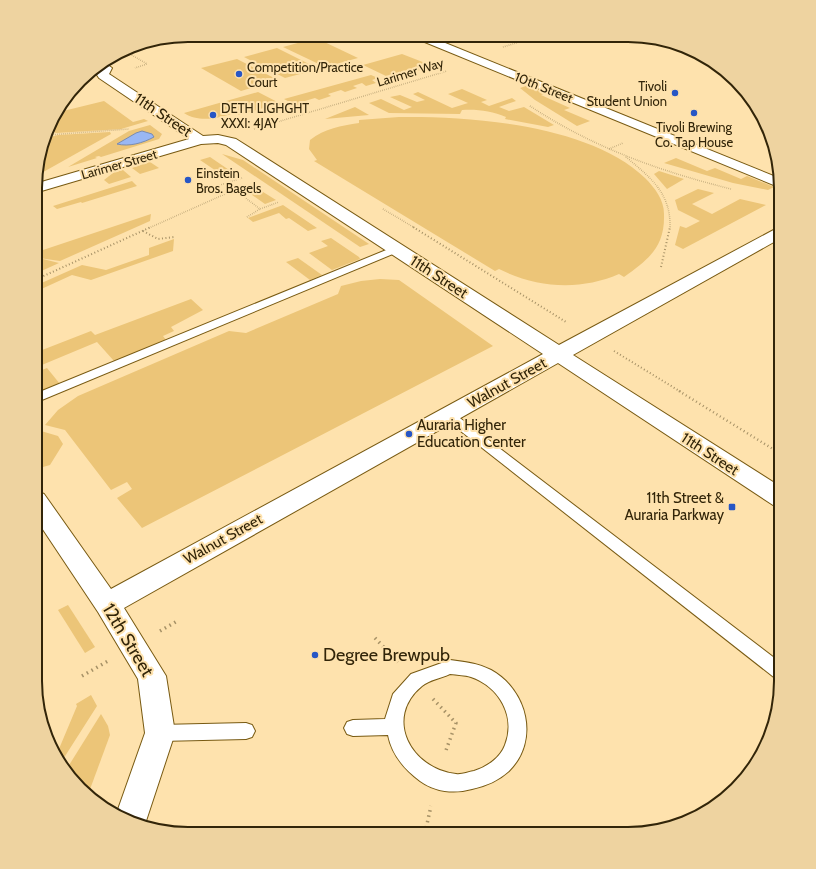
<svg xmlns="http://www.w3.org/2000/svg" width="816" height="869" viewBox="0 0 816 869" font-family="Cabin,sans-serif">
	<style>
		.green { fill: #ecc578 }
		.water { fill: #99b7f4; stroke: #7a8bae }
		.lines { fill: none; stroke-linecap: round; stroke-linejoin: round }
		.lane-casing { stroke: #785a12; stroke-width: 2 }
		.street-casing { stroke: #785a12; stroke-width: 2 }
		.path-far3 { stroke: #a69166; stroke-width: 1.5; stroke-dasharray: 0.5 1.5; stroke-linecap: butt }
		.path-far2 { stroke: #a69166; stroke-width: 2; stroke-dasharray: 1 2.5; stroke-linecap: butt }
		.path-far1 { stroke: #a69166; stroke-width: 2.5; stroke-dasharray: 1 3; stroke-linecap: butt }
		.path { stroke: #a69166; stroke-width: 3.5; stroke-dasharray: 1.5 4; stroke-linecap: butt }
		.lane { fill: #fff; fill-rule: evenodd }
		.street { fill: #fff; fill-rule: evenodd }
		.poi-dot { fill: #2756c5; stroke: #fee2ad; stroke-width: 1.5 }
		.labels { text-anchor: middle; stroke-width: 4; stroke-linejoin: round; paint-order: stroke }
		.far-poi-label { font-size: 13px; fill: #322509; stroke: #fee2ad; text-anchor: start }
		.far-street-label { font-size: 13px; fill: #322509; stroke: #fee2ad }
		.street-label { font-size: 15px; fill: #322509; stroke: #fee2ad }
		.poi-label { font-size: 15px; fill: #322509; stroke: #fee2ad; text-anchor: start }
		.near-street-label { font-size: 18px; fill: #322509; stroke: #fee2ad }
		.near-poi-label { font-size: 18px; fill: #322509; stroke: #fee2ad; text-anchor: start }
		.rim { fill: none; stroke: #322509; stroke-width: 2 }
	</style>
	<rect width="100%" height="100%" fill="#fee2ad"/>
	<!-- green -->
	<g class="green">
		<polygon points="316,38 358,58 325,67 283,47"/>
		<polygon points="277,48 319,69 285,78 244,57"/>
		<polygon points="402,54 433,66 417,71 411,69 386,76 363,65"/>
		<polygon points="237,59 278,80 241,91 201,68"/>
		<polygon points="371,75 378,78 372,80 376,83 366,86 362,83 353,86 357,88 345,92 341,90 328,94 331,96 319,100 315,98 298,103 301,105 297,106 284,99"/>
		<polygon points="529,85 547,93 541,95 570,108 564,110 590,121 577,126 535,100 520,88"/>
		<path d="M462,89L487,100L481,102L489,106L512,98L516,101L499,107L509,111L524,107L554,125L548,127L505,119L506,117C492,111 477,109 462,110L460,114L389,113L369,103L381,99L404,110L412,107L390,97L400,95L417,102L425,100L413,94L418,92L452,108L468,103L448,94Z"/>
		<path d="M258,92L289,108L279,111L270,106L239,115L235,113C219,118 199,123 184,113Z"/>
		<polygon points="104,101 133,122 144,119 148,121 121,129 56,133 49,129 55,113"/>
		<polygon points="355,107 369,115 325,119"/>
		<path d="M399,117C472,116 590,125 645,178C655,188 664,200 664,214C665,247 649,259 624,277L619,274C580,291 537,288 499,269L495,271L314,161L317,160L309,149L310,140C325,128 341,126 359,123V120Z"/>
		<polygon points="150,125 162,134 159,139 101,157 99,156 95,157 97,158 68,167 129,131"/>
		<polygon points="110,132 111,134 38,175 38,159 46,138 58,135"/>
		<polygon points="222,154 243,160 369,244 360,247"/>
		<polygon points="210,157 235,174 225,177 200,160"/>
		<polygon points="676,158 707,171 715,168 741,179 747,176 774,187 768,190 733,183 664,163"/>
		<polygon points="150,162 159,168 140,174 132,168"/>
		<polygon points="123,170 131,177 109,184 104,180 113,173"/>
		<polygon points="659,171 684,179 667,189 654,174"/>
		<polygon points="132,181 137,186 82,203 81,202 57,209 53,206"/>
		<polygon points="255,187 276,200 265,204 245,190"/>
		<polygon points="698,189 714,193 692,204 712,214 740,199 766,205 683,249 675,245 680,226 686,228 700,221 678,210 675,200"/>
		<polygon points="283,205 317,228 308,231 289,218 286,219 279,213 253,222 248,218"/>
		<polygon points="151,214 150,221 60,261 39,258 59,263 37,273 37,252"/>
		<polygon points="331,238 359,257 360,259 332,270 309,253 328,246 321,241"/>
		<polygon points="174,239 173,251 91,280 72,275 37,291 37,285 82,265 106,270 149,255 149,248"/>
		<polygon points="298,258 322,275 310,280 286,262"/>
		<polygon points="380,279 399,280 493,346 142,528 117,498 132,489 127,482 111,490 65,430 45,425 58,410 78,396 229,331 246,333 338,294 341,286 361,281"/>
		<polygon points="191,299 203,310 171,327 174,331 163,336 166,340 114,361 97,342 37,367 37,352 91,331 95,335"/>
		<polygon points="47,368 60,384 37,393 37,372"/>
		<polygon points="41,431 58,436 63,444 50,465 43,467 36,456 39,455 38,444"/>
		<polygon points="68,605 95,647 85,653 58,610"/>
		<polygon points="91,695 97,706 60,764 56,756 77,706 76,704"/>
		<polygon points="101,714 108,726 110,735 89,792 66,770"/>
	</g>
	<!-- water -->
	<path class="water" d="M142,131L152,134L154,137C143,143 129,147 117,144L136,133Z"/>
	<g class="lines">
		<defs>
			<g id="lane">
				<polygon points="396,246 401,249 400,251 37,402 37,393"/>
				<polygon points="448,411 452,412 781,663 781,680 775,678 444,418 442,415 444,412"/>
				<path d="M450,660C464,662 478,663 491,670C527,690 540,740 509,771C498,781 486,786 472,789C454,794 435,792 420,781C404,769 392,755 388,735L353,736L347,734L344,728L347,722L353,720L385,719L393,694L411,674ZM450,674C457,675 465,675 471,677C500,687 516,717 505,745C500,758 487,767 474,771C468,772 461,775 456,774C411,769 383,718 422,686C429,680 442,678 450,674Z"/>
				<polygon points="246,723 252,725 255,731 252,737 246,739 160,741 154,739 151,733 154,727 160,725"/>
			</g>
			<g id="street">
				<polygon points="414,36 428,36 781,179 781,188 415,38"/>
				<polygon points="105,63 112,68 109,74 203,136 218,135 236,139 559,345 781,226 781,238 573,355 781,487 781,508 773,505 558,363 124,608 166,676 175,733 145,824 116,815 145,733 138,679 98,612 36,519 36,491 44,494 111,589 543,354 226,145 218,143 201,144 38,192 38,183 189,139 99,78 97,75 100,69 97,67"/>
			</g>
		</defs>
		<!-- lane casing -->
		<use href="#lane" class="lane-casing"/>
		<!-- street casing -->
		<use href="#street" class="street-casing"/>
		<!-- path-far3 -->
		<g class="path-far3">
			<polyline points="503,47 539,36"/>
			<polyline points="125,51 147,64 135,68"/>
			<path d="M530,106C592,147 659,171 731,189"/>
			<polyline points="254,129 447,71"/>
			<polyline points="47,135 129,129"/>
			<polyline points="609,149 623,143"/>
			<path d="M626,157C651,178 671,193 670,228"/>
			<polyline points="242,178 226,183 260,209 279,202"/>
			<polyline points="212,188 226,183"/>
			<polyline points="383,209 415,228"/>
			<polyline points="247,217 260,209"/>
			<polyline points="149,228 234,190"/>
		</g>
		<!-- path-far2 -->
		<g class="path-far2">
			<polyline points="413,227 566,322"/>
			<polyline points="143,231 158,239 174,237"/>
			<polyline points="661,267 670,227"/>
			<polyline points="37,279 151,227"/>
			<polyline points="614,351 681,392"/>
		</g>
		<!-- path-far1 -->
		<polyline class="path-far1" points="679,391 781,454"/>
		<!-- path -->
		<g class="path">
			<polyline points="160,631 179,620"/>
			<polyline points="375,638 398,662"/>
			<polyline points="82,676 108,661"/>
			<polyline points="433,699 456,723 445,753"/>
			<polyline points="425,833 431,806"/>
		</g>
		<!-- lane -->
		<use href="#lane" class="lane"/>
		<!-- street -->
		<use href="#street" class="street"/>
	</g>
	<!-- markers -->
	<g class="poi-dot">
		<circle cx="239" cy="74" r="4"/>
		<circle cx="675" cy="93" r="4"/>
		<circle cx="694" cy="113" r="4"/>
		<circle cx="213" cy="115" r="4"/>
		<circle cx="188" cy="180" r="4"/>
		<circle cx="409" cy="434" r="4"/>
		<rect x="728" y="503" width="8" height="8" rx="2"/>
		<circle cx="315" cy="655" r="4"/>
	</g>
	<g class="labels">
		<!-- far-poi labels -->
		<g class="far-poi-label">
			<text x="247" y="72">Competition/Practice<tspan x="247" dy="15">Court</tspan></text>
			<text x="667" y="91" text-anchor="end">Tivoli<tspan x="667" dy="15">Student Union</tspan></text>
			<text x="221" y="113">DETH LIGHGHT<tspan x="221" dy="15">XXXI: 4JAY</tspan></text>
			<text x="694" y="132" text-anchor="middle">Tivoli Brewing<tspan x="694" dy="15">Co. Tap House</tspan></text>
			<text x="196" y="178">Einstein<tspan x="196" dy="15">Bros. Bagels</tspan></text>
		</g>
		<!-- far-street labels -->
		<g class="far-street-label">
			<text transform="translate(410 72) rotate(-17)" y="5">Larimer Way</text>
			<text transform="translate(544 87) rotate(22)" y="5">10th Street</text>
			<text transform="translate(119 164) rotate(-16)" y="5">Larimer Street</text>
		</g>
		<!-- street labels -->
		<g class="street-label">
			<text transform="translate(163 115) rotate(34)" y="5">11th Street</text>
			<text transform="translate(439 277) rotate(33)" y="5">11th Street</text>
			<text transform="translate(507 383) rotate(-29)" y="5">Walnut Street</text>
			<text transform="translate(710 454) rotate(33)" y="5">11th Street</text>
			<text transform="translate(223 539) rotate(-29)" y="5">Walnut Street</text>
		</g>
		<!-- poi labels -->
		<g class="poi-label">
			<text x="417" y="430">Auraria Higher<tspan x="417" dy="17">Education Center</tspan></text>
			<text x="724" y="503" text-anchor="end">11th Street &amp;<tspan x="724" dy="17">Auraria Parkway</tspan></text>
		</g>
		<!-- near-street labels -->
		<g class="near-street-label">
			<text transform="translate(128 640) rotate(59)" y="6">12th Street</text>
		</g>
		<!-- near-poi labels -->
		<g class="near-poi-label">
			<text x="323" y="661">Degree Brewpub</text>
		</g>
	</g>
	<!-- crop -->
	<path d="M0 0H816V869H0ZM188 42H628A146 146 0 0 1 774 188V681A146 146 0 0 1 628 827H188A146 146 0 0 1 42 681V188A146 146 0 0 1 188 42Z" fill="#eed3a0" fill-rule="evenodd"/>
	<path class="rim" d="M188 42H628A146 146 0 0 1 774 188V681A146 146 0 0 1 628 827H188A146 146 0 0 1 42 681V188A146 146 0 0 1 188 42Z"/>
</svg>
